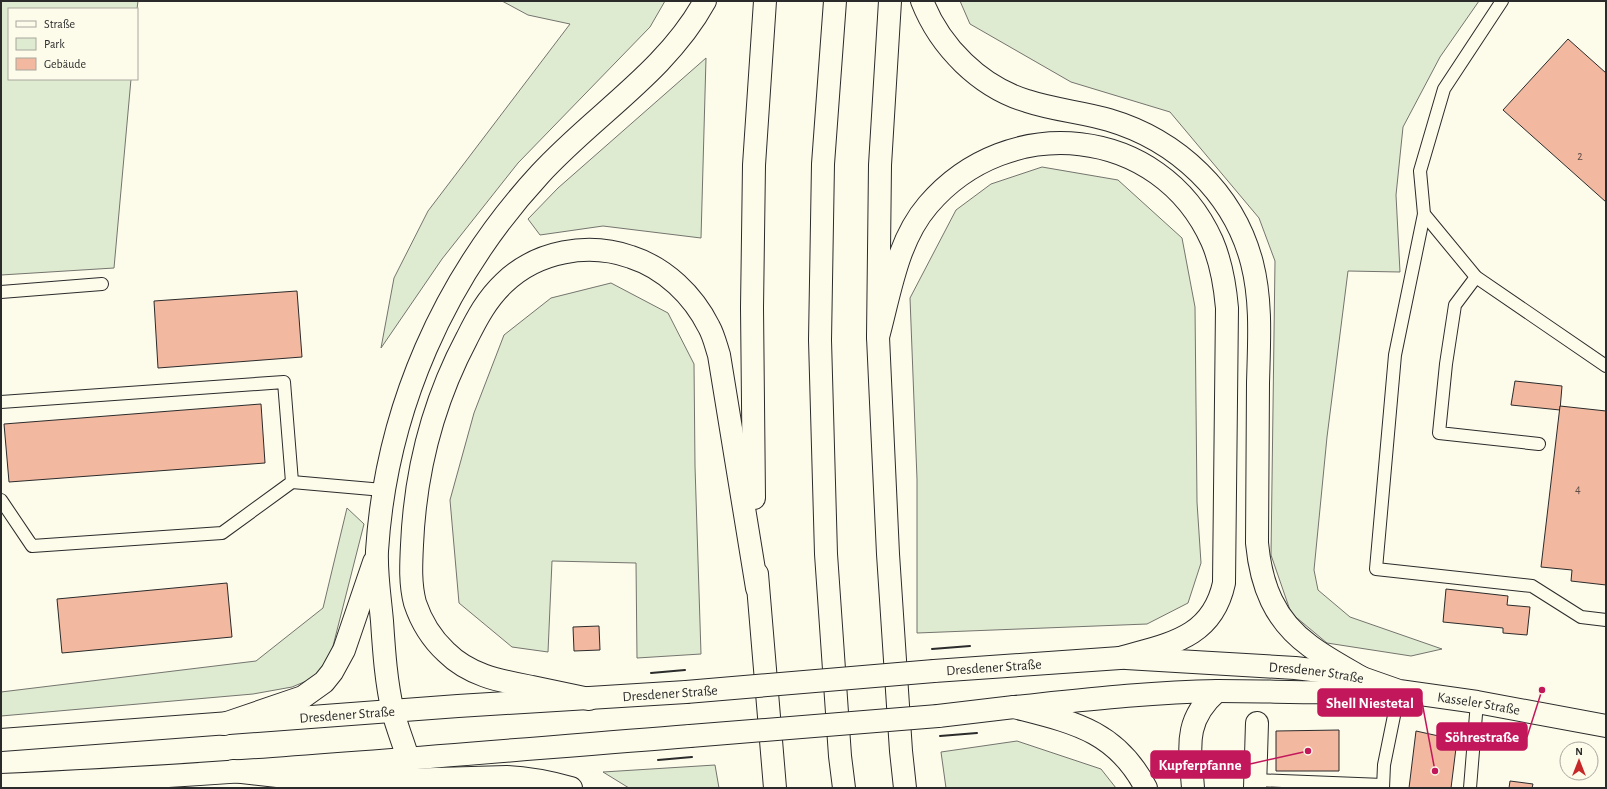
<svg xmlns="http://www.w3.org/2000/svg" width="1607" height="789" viewBox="0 0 1607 789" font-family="'Alegreya Sans',sans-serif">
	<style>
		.green { fill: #deebd1; stroke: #74746e }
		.building { fill: #f2b8a0; stroke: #2b2b2b }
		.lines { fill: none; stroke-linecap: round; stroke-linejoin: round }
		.lane-casing { stroke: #2b2b2b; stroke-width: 14 }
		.street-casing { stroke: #2b2b2b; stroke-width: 24 }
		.secondary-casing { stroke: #2b2b2b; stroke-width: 24 }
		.primary-casing { stroke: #2b2b2b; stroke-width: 24 }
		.highway-casing { stroke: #2b2b2b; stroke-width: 24 }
		.lane { stroke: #fdfbea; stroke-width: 12 }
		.street { stroke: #fdfbea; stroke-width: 22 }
		.secondary { stroke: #fdfbea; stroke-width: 22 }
		.primary { stroke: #fdfbea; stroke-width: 22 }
		.highway { stroke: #fdfbea; stroke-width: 22 }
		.primary-bridge-casing { stroke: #2b2b2b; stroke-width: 24; stroke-linecap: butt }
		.primary-bridge { stroke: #fdfbea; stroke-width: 22 }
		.wall { stroke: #2b2b2b; stroke-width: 2 }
		.labels { text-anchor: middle; stroke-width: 3; stroke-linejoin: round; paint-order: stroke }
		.number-label { font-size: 12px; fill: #5d4e48 }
		.street-label { font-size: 14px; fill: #2b2b2b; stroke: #fdfbea }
		.leader { fill: none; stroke: #c2185b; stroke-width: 1.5 }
		.callout-dot { fill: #c2185b; stroke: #fdfbea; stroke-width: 1.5 }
		.callout { fill: #c2185b; stroke: #c2185b; stroke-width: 1.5 }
		.callout-label { font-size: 15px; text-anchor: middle; font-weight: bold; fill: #fff }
	</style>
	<rect width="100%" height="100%" fill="#fdfbea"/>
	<!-- green -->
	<g class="green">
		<polygon points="1,1 138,1 137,9 9,9 9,79 131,79 114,268 1,275"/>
		<polygon points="502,1 665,1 650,27 518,163 442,259 381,348 394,278 428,211 570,24 528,15"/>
		<polygon points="960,1 1479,1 1440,57 1403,127 1396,195 1400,272 1348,271 1327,437 1314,570 1318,590 1350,617 1442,649 1411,656 1327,643 1291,613 1271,555 1275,261 1259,218 1170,112 1071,82 970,24"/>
		<polygon points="706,58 701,238 603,226 540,235 528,219 558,188"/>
		<polygon points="1042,167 1118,180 1182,238 1195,307 1197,502 1201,563 1188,603 1147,624 917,633 917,479 910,298 956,210 991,184"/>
		<polygon points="611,283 668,313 694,364 695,466 701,654 637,658 636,563 552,561 548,652 512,647 459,603 450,500 474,413 504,335 551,298"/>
		<polygon points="347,508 364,524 332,650 316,677 292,687 253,694 1,716 1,692 256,661 323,608"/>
		<polygon points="1017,741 1101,769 1116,788 946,788 941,752"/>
		<polygon points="715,765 719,788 629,788 603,772"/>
	</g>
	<!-- building -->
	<g class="building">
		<polygon points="1568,39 1606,73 1606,202 1503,110"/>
		<polygon points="297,291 302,357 158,368 154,301"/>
		<polygon points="1515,381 1562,386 1560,410 1511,405"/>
		<polygon points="261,404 265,463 9,482 4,424"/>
		<polygon points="1560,406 1606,411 1606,585 1571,581 1572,570 1541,567"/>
		<polygon points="227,583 232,637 62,653 57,599"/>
		<polygon points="1446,589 1508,596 1507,605 1530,607 1527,635 1503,633 1503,628 1443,622"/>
		<polygon points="599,626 600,650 574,651 573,627"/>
		<polygon points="1339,730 1339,771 1276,771 1276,731"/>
		<polygon points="1416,731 1457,740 1451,788 1409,788"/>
		<polygon points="1510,781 1533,784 1532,788 1509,788"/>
	</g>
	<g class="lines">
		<defs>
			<g id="lane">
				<polyline points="1502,1 1444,89 1420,171 1424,214 1476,277 1606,366"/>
				<polyline points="1424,214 1395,355 1376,569 1532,586 1581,617 1606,620"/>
				<polyline points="1476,277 1455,305 1446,364 1439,433 1539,444"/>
				<polyline points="1,292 102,284"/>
				<polyline points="1,402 284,382 292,482 222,533 32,546 1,500"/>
				<polyline points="292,482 383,490"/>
				<polyline points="1255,780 1383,785"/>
				<polyline points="1383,788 1384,765 1399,691"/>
				<polyline points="1470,788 1477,702"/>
			</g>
			<polyline id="street" points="1255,788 1257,723"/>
			<g id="secondary">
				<path id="s1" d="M1126,658L1295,668L1329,672L1362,678L1399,691L1477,702L1606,726"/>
				<path d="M1015,707C1082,700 1150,692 1218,691C1275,691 1331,694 1388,691"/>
			</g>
			<g id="primary">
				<path id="s2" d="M934,671L1120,658"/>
				<polyline points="938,716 1014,707"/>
				<path id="s3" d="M1,740L458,706L686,692"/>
				<path d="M1,785C231,775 461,754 690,736"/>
			</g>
			<g id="highway">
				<polyline points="835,1 823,164 820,340 826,554 840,756 844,788"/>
				<polyline points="890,1 880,165 878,337 888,554 901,751 905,788"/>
				<path d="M922,1C940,47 980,87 1027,101C1054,110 1082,112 1109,120C1177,140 1234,193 1252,263C1262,302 1259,343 1258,383C1258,436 1257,490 1257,543C1261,585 1274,620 1310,646C1326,658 1345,668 1362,678"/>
				<path d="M878,337C890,293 897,241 928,205C1008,111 1160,125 1212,241C1221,262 1225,285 1227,308L1224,583C1212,639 1168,644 1120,658"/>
				<polyline points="754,498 752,308 754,165 765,1"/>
				<polyline points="757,574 775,788"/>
				<path d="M589,699C570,695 551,691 532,687C501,681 470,676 446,652C432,639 421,621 415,603C410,584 411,565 412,545C415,474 433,402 467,338C477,318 487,299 504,283C537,251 588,242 631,257C665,268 693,295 709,327C714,336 716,346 719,355L757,588"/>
				<path d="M1014,707C1072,722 1116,730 1146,788"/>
				<polyline points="224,724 303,697 324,682 332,672 344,650 374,562"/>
				<path d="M408,758C403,742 397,727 393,712C386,682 384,651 382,621C380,598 376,574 377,551C386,410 444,278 540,174C594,115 666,72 705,1"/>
				<path d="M233,771L330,782L507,777C529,778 549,782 571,788"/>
				<path d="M1193,788C1190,747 1183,721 1217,691"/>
			</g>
		</defs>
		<!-- lane casing -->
		<use href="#lane" class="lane-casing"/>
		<!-- street casing -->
		<use href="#street" class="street-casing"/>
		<!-- secondary casing -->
		<use href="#secondary" class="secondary-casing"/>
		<!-- primary casing -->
		<use href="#primary" class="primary-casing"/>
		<!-- highway casing -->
		<use href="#highway" class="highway-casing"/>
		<!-- lane -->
		<use href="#lane" class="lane"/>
		<!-- street -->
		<use href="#street" class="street"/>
		<!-- secondary -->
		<use href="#secondary" class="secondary"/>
		<!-- primary -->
		<use href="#primary" class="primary"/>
		<!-- highway -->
		<use href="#highway" class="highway"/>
		<defs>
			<g id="primary-bridge">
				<polyline points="686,692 934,671"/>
				<polyline points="690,736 938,716"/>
			</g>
		</defs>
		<!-- primary-bridge casing -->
		<use href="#primary-bridge" class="primary-bridge-casing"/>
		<!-- primary-bridge -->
		<use href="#primary-bridge" class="primary-bridge"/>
		<!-- wall -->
		<g class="wall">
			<polyline points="932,649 970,646"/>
			<polyline points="651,673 685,670"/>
			<polyline points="940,736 977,733"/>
			<polyline points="658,760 692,757"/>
		</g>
	</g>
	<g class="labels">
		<!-- number labels -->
		<g class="number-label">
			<text x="1580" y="160">2</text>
			<text x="1578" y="493">4</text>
		</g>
		<!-- street labels -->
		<g class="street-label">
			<text dy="5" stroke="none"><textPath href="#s2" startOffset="60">Dresdener Straße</textPath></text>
			<text dy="5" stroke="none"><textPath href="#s1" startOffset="191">Dresdener Straße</textPath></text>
			<text transform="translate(670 693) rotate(-4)" y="5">Dresdener Straße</text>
			<text dy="5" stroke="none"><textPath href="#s1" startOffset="357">Kasseler Straße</textPath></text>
			<text dy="5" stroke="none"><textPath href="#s3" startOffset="347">Dresdener Straße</textPath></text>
		</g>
	</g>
	<!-- callouts -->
	<path class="leader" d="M1435 771L1422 702M1542 690L1527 737M1308 751L1250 764"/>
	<g class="callout-dot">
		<circle cx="1435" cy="771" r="4"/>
		<circle cx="1542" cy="690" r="4"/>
		<circle cx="1308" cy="751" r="4"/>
	</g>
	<g class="callout">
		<rect x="1318" y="689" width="104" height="27" rx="4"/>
		<rect x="1437" y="723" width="90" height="27" rx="4"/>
		<rect x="1151" y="751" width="99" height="27" rx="4"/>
	</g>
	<g class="callout-label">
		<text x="1370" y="708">Shell Niestetal</text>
		<text x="1482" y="742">Söhrestraße</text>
		<text x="1200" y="770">Kupferpfanne</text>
	</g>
	<!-- border -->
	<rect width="1607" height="789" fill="none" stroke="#2b2b2b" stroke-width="4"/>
	<!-- legend -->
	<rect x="8" y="8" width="130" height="72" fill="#fdfbea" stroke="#a9a89e"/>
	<rect x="16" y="21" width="20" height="6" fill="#fdfbea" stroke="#a9a89e"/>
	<text x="44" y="28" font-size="12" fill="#2b2b2b">Straße</text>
	<rect x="16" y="38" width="20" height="12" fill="#deebd1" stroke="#a9a89e"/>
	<text x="44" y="48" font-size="12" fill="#2b2b2b">Park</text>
	<rect x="16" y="58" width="20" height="12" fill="#f2b8a0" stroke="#a9a89e"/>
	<text x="44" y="68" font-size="12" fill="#2b2b2b">Gebäude</text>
	<!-- north arrow -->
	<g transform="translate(1579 761)"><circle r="19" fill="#fdfbea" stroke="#a9a89e"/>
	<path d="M0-3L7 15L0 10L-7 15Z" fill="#c62828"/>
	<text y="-6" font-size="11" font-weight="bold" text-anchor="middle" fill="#2b2b2b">N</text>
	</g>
</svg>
